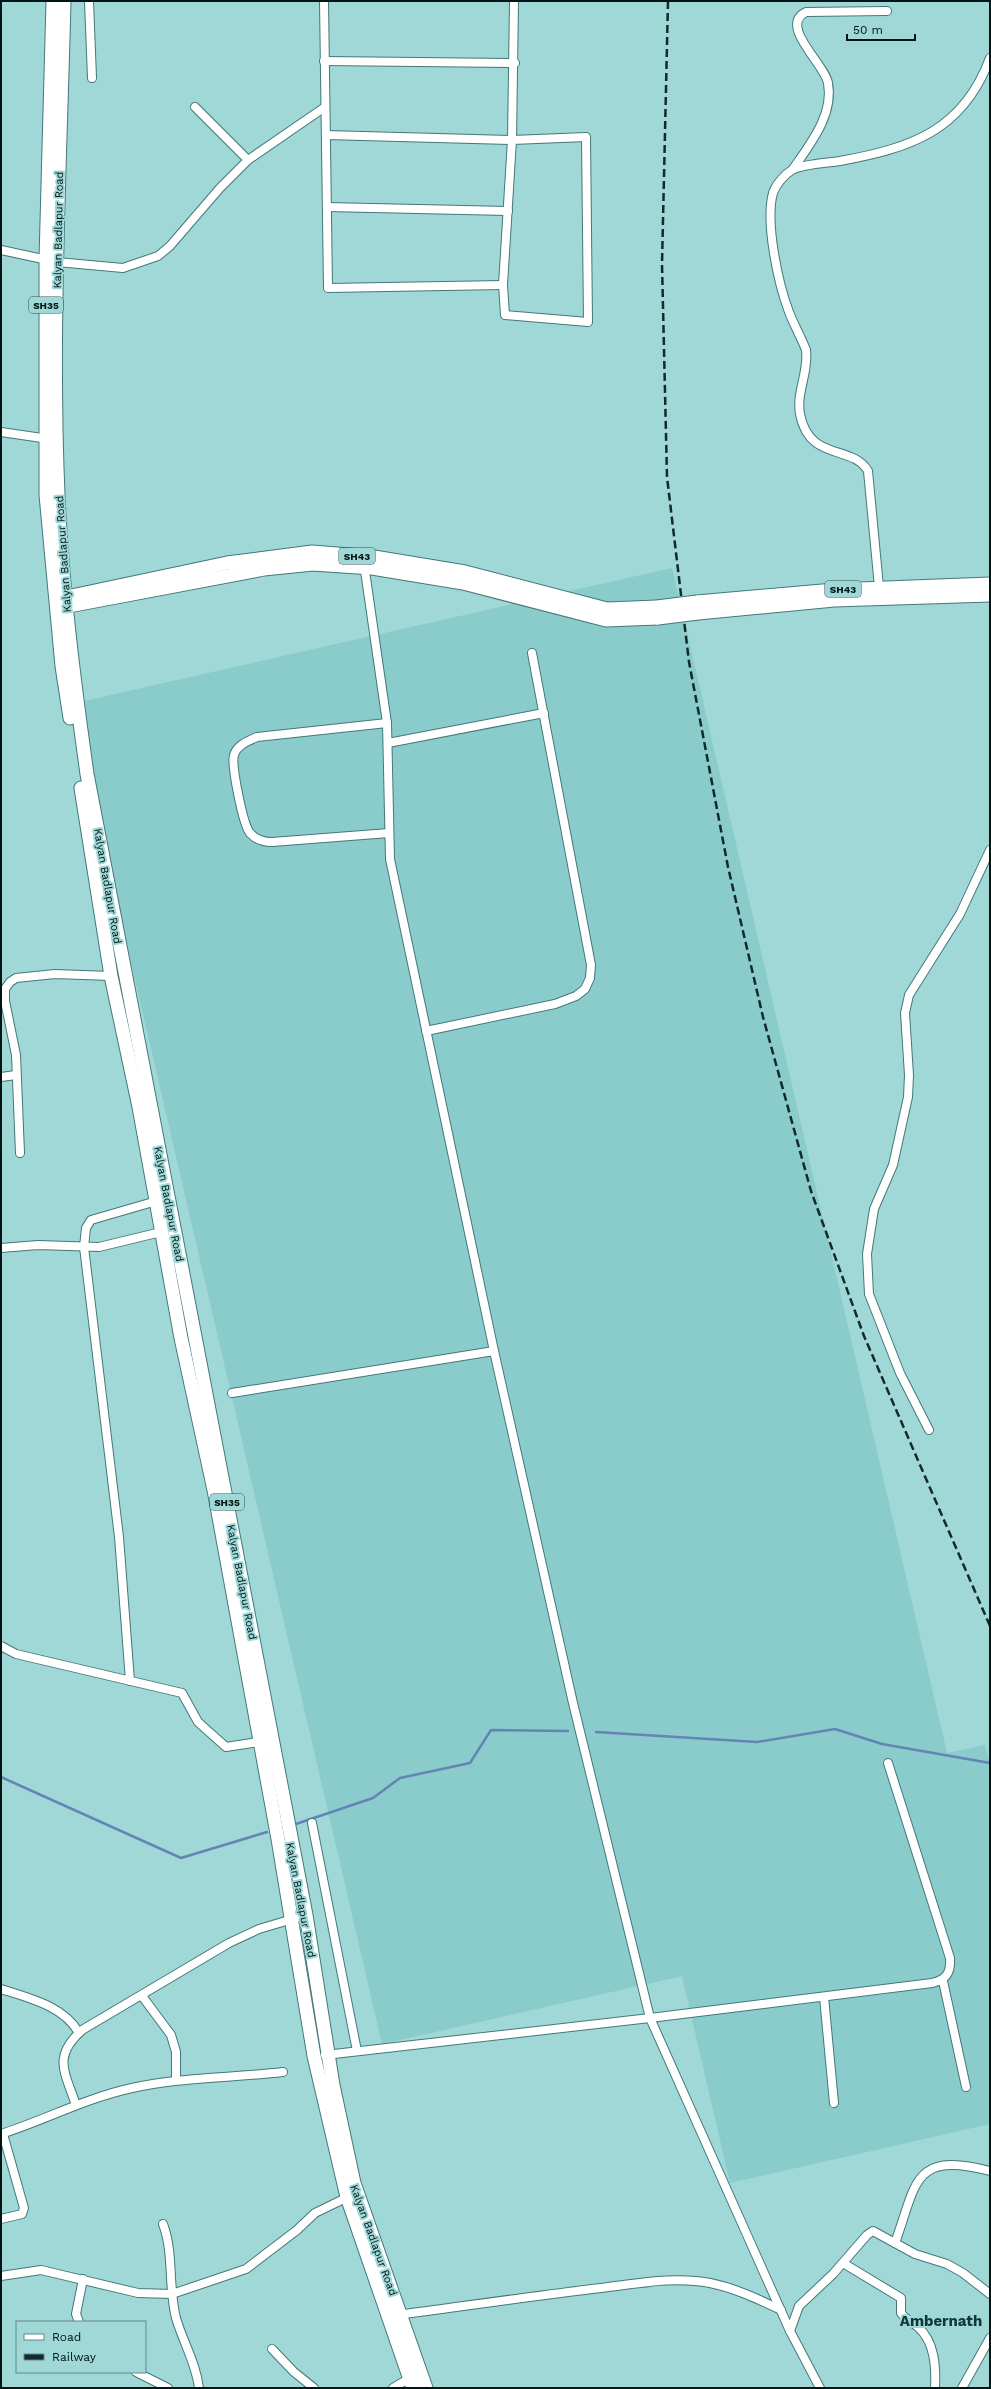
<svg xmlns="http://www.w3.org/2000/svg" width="991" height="2389" viewBox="0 0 991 2389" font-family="'Work Sans',sans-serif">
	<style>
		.built { fill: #8acbcc }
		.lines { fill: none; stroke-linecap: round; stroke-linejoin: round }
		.stream { stroke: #6485b4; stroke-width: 2.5 }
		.minor-casing { stroke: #447879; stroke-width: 10 }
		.primary-casing { stroke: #447879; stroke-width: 15 }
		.minor { stroke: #fff; stroke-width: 8 }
		.primary { stroke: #fff; stroke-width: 13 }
		.rail { stroke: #122a2a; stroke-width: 2.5; stroke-dasharray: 8 4; stroke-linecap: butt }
		.primary-bridge-casing { stroke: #447879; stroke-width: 15; stroke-linecap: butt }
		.primary-bridge { stroke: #fff; stroke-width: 13 }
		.labels { text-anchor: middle; stroke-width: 4; stroke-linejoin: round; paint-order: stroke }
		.shield { fill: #a0d7d7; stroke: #314f4f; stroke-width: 1 }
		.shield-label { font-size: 10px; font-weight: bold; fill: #011515 }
		.street-label { font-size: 11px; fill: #011515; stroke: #a0d7d7 }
		.district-label { font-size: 15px; font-weight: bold; fill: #0f3839; stroke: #a0d7d7 }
	</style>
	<rect width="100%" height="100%" fill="#a0d7d7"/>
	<!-- built -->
	<polygon class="built" points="672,568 947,1753 985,1745 990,1765 990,2124 730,2183 682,1976 382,2044 71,704"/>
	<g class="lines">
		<!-- stream -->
		<g class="stream">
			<polyline points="596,1732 757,1742 835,1729 882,1744 990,1763"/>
			<polyline points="1,1777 181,1858 267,1832"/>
			<polyline points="293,1825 373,1798 400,1778 470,1763 491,1730 568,1731"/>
		</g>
		<defs>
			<g id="minor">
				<polyline points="89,1 92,78"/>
				<polyline points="324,1 328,288 503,285"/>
				<polyline points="324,61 515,63"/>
				<polyline points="195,107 248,160"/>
				<polyline points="326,135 512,140 586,137 588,322 505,315 503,285 512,140 514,1"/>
				<path d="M793,169C810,144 834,115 828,83C825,64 778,26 806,12L887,11"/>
				<polyline points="327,207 508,211"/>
				<polyline points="1,250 57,262 123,268 158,256 170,246 220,188 248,160 325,107"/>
				<polyline points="1,432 49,439"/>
				<path d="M879,587L868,471C852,444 809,462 800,414C796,392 809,372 806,350C801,337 794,325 789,312C778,283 765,222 773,193C776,184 785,174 792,170C802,164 828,163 840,161C911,148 963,131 990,58"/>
				<path d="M387,723L257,737C248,741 237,745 234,755C231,765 243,825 250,833C256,840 263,842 272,842L389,833"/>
				<polyline points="388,743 544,713"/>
				<polyline points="426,1031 555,1004 576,996 585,989 590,978 591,965 532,653"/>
				<polyline points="1,1077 16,1075"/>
				<polyline points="20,1153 16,1055 5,1001 5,989 10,982 16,978 55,974 111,976"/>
				<polyline points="1,1248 38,1245 99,1247 161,1232"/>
				<polyline points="232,1393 494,1351"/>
				<polyline points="929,1430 900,1373 869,1294 867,1254 874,1209 893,1165 908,1097 909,1075 905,1013 909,995 960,914 990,850"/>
				<polyline points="1,1646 16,1654 182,1693 198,1722 226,1747 265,1741"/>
				<polyline points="130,1681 119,1537 84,1247 86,1228 91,1220 160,1200"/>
				<polyline points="312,1823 357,2051"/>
				<polyline points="943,1981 966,2087"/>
				<path d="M1,1989C29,1998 64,2006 79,2033"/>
				<polyline points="142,1996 171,2035 176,2052 176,2080"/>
				<polyline points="824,1997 834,2103"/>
				<polyline points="325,2055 650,2018 573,1703 494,1351 390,859 387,723 364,564"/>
				<path d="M76,2105C65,2072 52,2057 82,2030L229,1943L259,1929L306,1915"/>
				<path d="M1,2134C45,2120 86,2098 132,2088C182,2077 232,2078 283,2072"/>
				<polyline points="1,2219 22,2214 24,2208 3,2134"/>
				<path d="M163,2224C174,2253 168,2287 176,2318C183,2342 196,2363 199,2388"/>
				<path d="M895,2243C917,2183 912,2151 990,2171"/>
				<path d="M843,2263L901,2298V2313C905,2319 912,2322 918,2327C935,2342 936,2367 935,2388"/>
				<polyline points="1,2276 41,2270 138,2293 172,2294 246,2269 297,2230 315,2213 350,2196"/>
				<path d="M397,2315C465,2306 533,2296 601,2288C636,2284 674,2276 710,2283C735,2288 758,2299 781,2310"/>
				<polyline points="79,2322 76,2314 83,2279"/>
				<polyline points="790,2331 799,2306 833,2274 867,2235 873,2231 915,2254 947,2264 963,2273 990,2294"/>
				<polyline points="272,2349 294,2372 314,2388"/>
				<polyline points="136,2372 168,2388"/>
				<polyline points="393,2388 410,2378"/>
				<path d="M820,2388L790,2331L650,2018L932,1983C946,1980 951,1973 950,1958L888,1763"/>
				<polyline points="962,2388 990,2338"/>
			</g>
			<g id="primary">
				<polyline points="53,1 46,259 46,495 62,666 70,718"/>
				<path d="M64,1C60,165 51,331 58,495C62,588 74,681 87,774L306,1915L333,2085L354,2183L426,2388"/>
				<polyline points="57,599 227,563 312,552 374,557 465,572 607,609 657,607"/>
				<polyline points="697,602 834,590 990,584"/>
				<polyline points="58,608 264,569 313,564 372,568 463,583 606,620 658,618"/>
				<polyline points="698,613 834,600 990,595"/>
				<polyline points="81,788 111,976 139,1107 181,1338 214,1490 278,1839 314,2056 347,2197 413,2388"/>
			</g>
		</defs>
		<!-- minor casing -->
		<use href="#minor" class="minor-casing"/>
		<!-- primary casing -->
		<use href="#primary" class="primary-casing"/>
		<!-- minor -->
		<use href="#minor" class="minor"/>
		<!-- primary -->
		<use href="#primary" class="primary"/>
		<!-- rail -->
		<polyline class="rail" points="668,1 662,264 667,477 689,662 728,867 763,1017 811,1191 864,1336 990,1626"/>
		<defs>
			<g id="primary-bridge">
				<polyline points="657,607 697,602"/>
				<polyline points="658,618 698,613"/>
			</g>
		</defs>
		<!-- primary-bridge casing -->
		<use href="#primary-bridge" class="primary-bridge-casing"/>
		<!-- primary-bridge -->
		<use href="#primary-bridge" class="primary-bridge"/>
	</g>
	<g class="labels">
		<!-- shield labels -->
		<g class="shield">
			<rect x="29" y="297" width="34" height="16" rx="3"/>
			<rect x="339" y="548" width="36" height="16" rx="3"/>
			<rect x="825" y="581" width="36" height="16" rx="3"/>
			<rect x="210" y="1494" width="34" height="16" rx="3"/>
		</g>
		<g class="shield-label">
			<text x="46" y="309">SH35</text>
			<text x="357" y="560">SH43</text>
			<text x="843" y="593">SH43</text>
			<text x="227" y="1506">SH35</text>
		</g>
		<!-- street labels -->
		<g class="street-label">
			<text transform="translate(58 230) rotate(-89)" y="4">Kalyan Badlapur Road</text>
			<text transform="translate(63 554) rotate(-94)" y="4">Kalyan Badlapur Road</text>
			<text transform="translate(108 886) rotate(80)" y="4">Kalyan Badlapur Road</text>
			<text transform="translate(169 1204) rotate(79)" y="4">Kalyan Badlapur Road</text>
			<text transform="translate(242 1582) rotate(79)" y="4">Kalyan Badlapur Road</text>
			<text transform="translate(301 1900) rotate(79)" y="4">Kalyan Badlapur Road</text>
			<text transform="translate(374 2240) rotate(70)" y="4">Kalyan Badlapur Road</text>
		</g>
		<!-- district labels -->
		<g class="district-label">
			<text x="941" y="2326">Ambernath</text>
		</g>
	</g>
	<!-- border -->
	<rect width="991" height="2389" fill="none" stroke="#011515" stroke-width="4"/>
	<!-- legend -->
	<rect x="16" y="2321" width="130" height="52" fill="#a0d7d7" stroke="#608989"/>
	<rect x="24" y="2334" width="20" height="6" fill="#ffffff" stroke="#608989"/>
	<text x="52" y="2341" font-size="12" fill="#011515">Road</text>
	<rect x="24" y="2354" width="20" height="6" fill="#122a2a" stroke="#608989"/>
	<text x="52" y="2361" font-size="12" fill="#011515">Railway</text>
	<!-- scale -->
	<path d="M847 34v6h68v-6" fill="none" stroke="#011515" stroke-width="2"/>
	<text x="853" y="34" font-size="12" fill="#011515" stroke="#a0d7d7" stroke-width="3" paint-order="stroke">50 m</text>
</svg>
